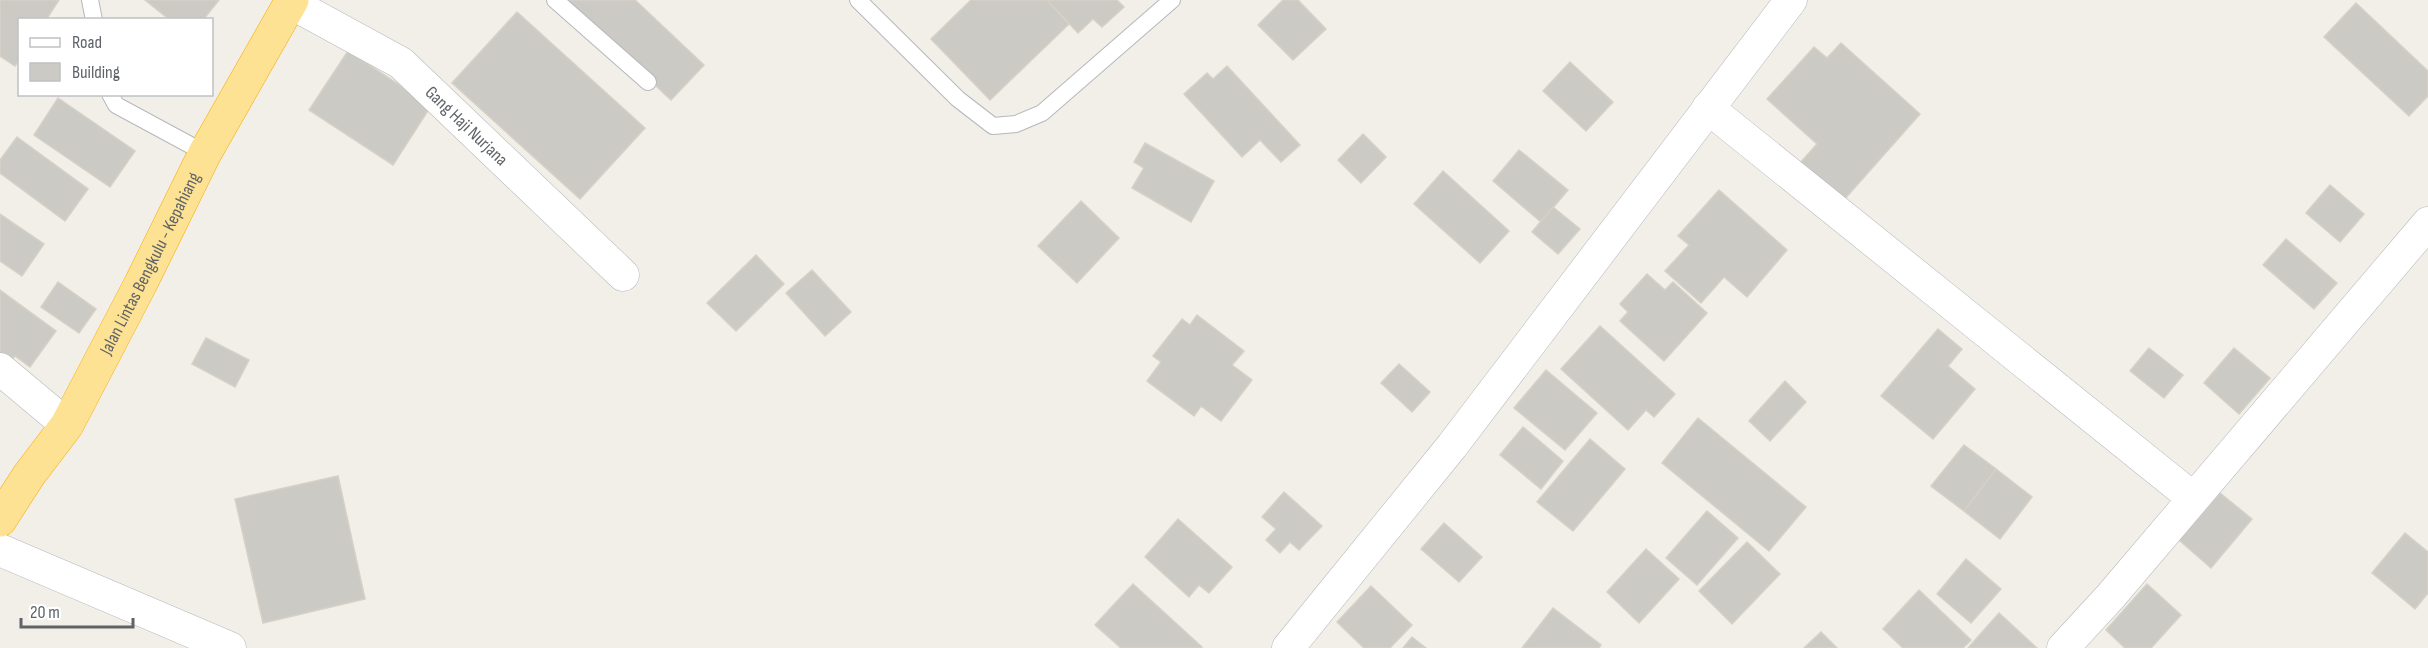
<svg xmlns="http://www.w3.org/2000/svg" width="2428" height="648" viewBox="0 0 2428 648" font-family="'Sofia Sans Condensed',sans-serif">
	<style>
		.building { fill: #cccac5; stroke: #d6d1c6; stroke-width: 1.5 }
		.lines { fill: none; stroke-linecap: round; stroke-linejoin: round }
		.lane-casing { stroke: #b5b8bc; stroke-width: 18 }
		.street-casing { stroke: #b5b8bc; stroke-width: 33 }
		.highway-casing { stroke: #f9ab00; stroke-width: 34 }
		.lane { stroke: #fff; stroke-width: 16 }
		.street { stroke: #fff; stroke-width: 32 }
		.highway { stroke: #fde293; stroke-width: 33 }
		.labels { text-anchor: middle; stroke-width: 6; stroke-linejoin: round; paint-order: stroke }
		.street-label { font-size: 18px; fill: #5f6368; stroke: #fff }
	</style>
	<rect width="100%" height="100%" fill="#f1efe8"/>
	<!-- building -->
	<g class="building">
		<polygon points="0,0 59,0 46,20 20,20 20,59 15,66 0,56"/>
		<polygon points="145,0 219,0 203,20 170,20"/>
		<polygon points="564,0 635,0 704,65 671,100"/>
		<polygon points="971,0 1047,0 1069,24 990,100 931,39"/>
		<polygon points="1047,0 1117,0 1124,7 1102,27 1093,19 1078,33"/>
		<polygon points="1283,0 1298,0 1326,29 1293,60 1258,25"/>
		<polygon points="2356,3 2428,71 2428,96 2409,116 2324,37"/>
		<polygon points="517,12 645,128 580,199 452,83"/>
		<polygon points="1841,43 1920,114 1843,201 1800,163 1817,144 1767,99 1814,47 1827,58"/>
		<polygon points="348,51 431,106 393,165 309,110"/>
		<polygon points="1570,62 1613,102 1586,131 1543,91"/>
		<polygon points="1227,66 1300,145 1281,162 1260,140 1242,157 1184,94 1207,73 1213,79"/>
		<polygon points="58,98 135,151 110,187 34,135"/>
		<polygon points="1363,134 1386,157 1361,183 1338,160"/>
		<polygon points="17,137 88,189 65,221 0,173 0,160"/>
		<polygon points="1145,143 1214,181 1191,222 1132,188 1144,168 1134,162"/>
		<polygon points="1519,150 1568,190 1541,222 1493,181"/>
		<polygon points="1443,171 1509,231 1480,263 1414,204"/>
		<polygon points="2330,185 2364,214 2340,242 2306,213"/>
		<polygon points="1719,190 1787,250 1747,297 1724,277 1701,303 1665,271 1689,245 1678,236"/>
		<polygon points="1081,201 1119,238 1077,283 1038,246"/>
		<polygon points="1553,207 1580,229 1558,254 1532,232"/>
		<polygon points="0,214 44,244 22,276 0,261"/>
		<polygon points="2286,239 2337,283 2314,309 2263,265"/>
		<polygon points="756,255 784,284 736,331 707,303"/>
		<polygon points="812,270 851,312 825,336 786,293"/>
		<polygon points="1647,274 1665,290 1673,282 1707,313 1664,361 1620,321 1628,312 1620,304"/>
		<polygon points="58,282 96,309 79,333 41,307"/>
		<polygon points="0,290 56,331 30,367 15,356 9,363 0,356"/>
		<polygon points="1197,315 1244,351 1232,365 1252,380 1221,421 1201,406 1194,416 1147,381 1161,362 1153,356 1182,319 1190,325"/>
		<polygon points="1600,326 1675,394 1654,417 1646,410 1628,430 1561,369"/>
		<polygon points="1938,329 1962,349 1948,366 1975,389 1933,439 1881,396"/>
		<polygon points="206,338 249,360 235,387 192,364"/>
		<polygon points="2149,348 2183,375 2164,398 2130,371"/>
		<polygon points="2234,348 2270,378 2239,414 2204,383"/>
		<polygon points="1399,364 1430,392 1412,412 1381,383"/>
		<polygon points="1546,370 1597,413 1565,450 1514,408"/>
		<polygon points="1785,381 1806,402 1770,441 1749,421"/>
		<polygon points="1698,418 1806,507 1769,551 1662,463"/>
		<polygon points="1523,427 1563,461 1541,489 1500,455"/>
		<polygon points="1590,439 1625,469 1573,531 1537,502"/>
		<polygon points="1964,445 1996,469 1964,511 1931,486"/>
		<polygon points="1996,469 2032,497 2000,539 1964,511"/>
		<polygon points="338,476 365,599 263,623 235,499"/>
		<polygon points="1284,492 1322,526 1299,550 1290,542 1280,553 1266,540 1276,529 1262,517"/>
		<polygon points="2220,493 2252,519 2211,568 2179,540"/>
		<polygon points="1707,511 1738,538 1697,585 1666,558"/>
		<polygon points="1178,519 1232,567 1209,593 1199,585 1189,597 1145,557"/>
		<polygon points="1444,523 1482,557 1459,582 1421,549"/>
		<polygon points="2405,533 2428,552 2428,593 2415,609 2372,573"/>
		<polygon points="1747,542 1780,574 1732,624 1699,591"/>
		<polygon points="1646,549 1679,579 1639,623 1607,592"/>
		<polygon points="1966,559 2001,589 1971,623 1937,594"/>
		<polygon points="1133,584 1202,647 1202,648 1121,648 1095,625"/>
		<polygon points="2147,584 2181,615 2151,648 2125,648 2106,630"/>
		<polygon points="1371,586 1412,625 1390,648 1364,648 1337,622"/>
		<polygon points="1919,590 1971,640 1963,648 1903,648 1883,629"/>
		<polygon points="1553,608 1601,645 1599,648 1522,648"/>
		<polygon points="1999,613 2037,648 1968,648"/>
		<polygon points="1821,632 1837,648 1804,648"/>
		<polygon points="1412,637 1426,648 1403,648"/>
	</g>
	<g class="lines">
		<defs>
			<g id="lane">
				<polyline points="90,0 94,20"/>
				<polyline points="555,0 648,82"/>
				<polyline points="858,0 958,99 993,126 1016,124 1042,113 1172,0"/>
				<polyline points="110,94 116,105 205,153"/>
			</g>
			<g id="street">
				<path id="s1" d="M291,3L401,63L623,275"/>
				<polyline points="1708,108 2193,498"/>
				<polyline points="0,369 67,425"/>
				<polyline points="0,550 230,648"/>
				<polyline points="1288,648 1452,446 1791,0"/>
				<polyline points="2063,648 2110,597 2428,223"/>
			</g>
			<g id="highway">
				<path id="s2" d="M0,520L29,475L67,425L141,283L205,153L292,0"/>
			</g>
		</defs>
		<!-- lane casing -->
		<use href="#lane" class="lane-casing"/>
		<!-- street casing -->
		<use href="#street" class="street-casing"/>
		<!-- highway casing -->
		<use href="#highway" class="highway-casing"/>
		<!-- lane -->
		<use href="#lane" class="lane"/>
		<!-- street -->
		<use href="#street" class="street"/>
		<!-- highway -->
		<use href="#highway" class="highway"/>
	</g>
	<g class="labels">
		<!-- street labels -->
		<g class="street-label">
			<text dy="6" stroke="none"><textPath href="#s1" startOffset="216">Gang Haji Nurjana</textPath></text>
			<text dy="6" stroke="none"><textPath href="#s2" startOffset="298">Jalan Lintas Bengkulu - Kepahiang</textPath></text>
		</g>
	</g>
	<!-- legend -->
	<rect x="18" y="18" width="195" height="78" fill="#ffffff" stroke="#bfc1c3" stroke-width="1.5"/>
	<rect x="30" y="38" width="30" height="9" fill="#ffffff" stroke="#bfc1c3" stroke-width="1.5"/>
	<text x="72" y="48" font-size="18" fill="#5f6368">Road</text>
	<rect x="30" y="63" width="30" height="18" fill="#cccac5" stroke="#bfc1c3" stroke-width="1.5"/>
	<text x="72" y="78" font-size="18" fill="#5f6368">Building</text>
	<!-- scale -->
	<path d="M21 618v9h112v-9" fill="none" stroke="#5f6368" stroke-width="3"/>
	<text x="30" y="618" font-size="18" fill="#5f6368" stroke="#ffffff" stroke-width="4.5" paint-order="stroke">20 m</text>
</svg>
